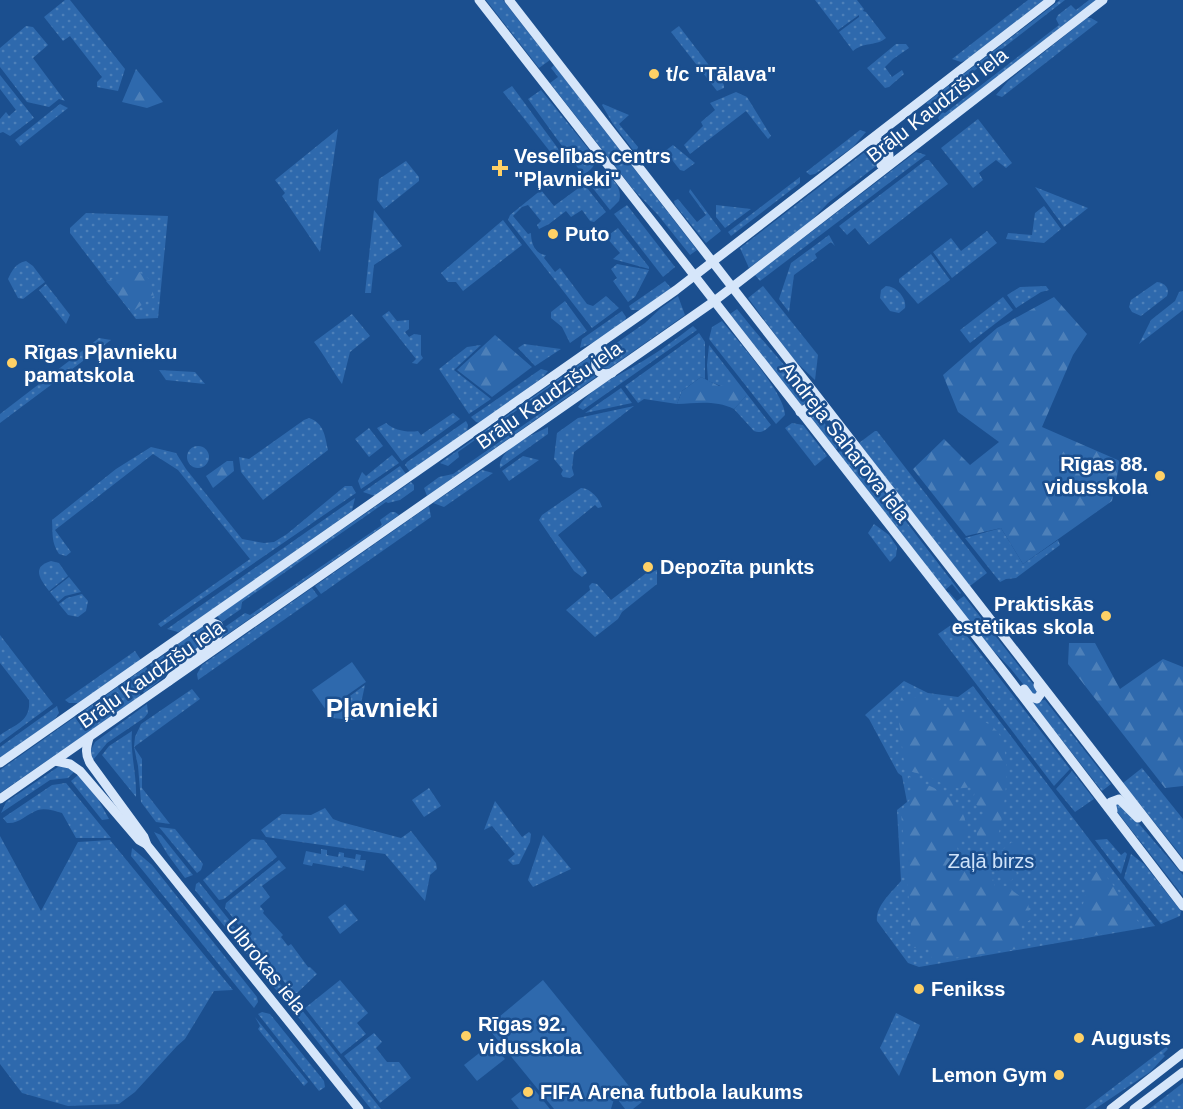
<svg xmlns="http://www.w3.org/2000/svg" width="1183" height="1109" viewBox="0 0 1183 1109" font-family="Helvetica,sans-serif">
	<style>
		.grass { fill: url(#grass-dots) }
		.forest { fill: url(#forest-firs) }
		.pitch { fill: #2e69ad }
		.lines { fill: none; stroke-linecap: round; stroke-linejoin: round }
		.secondary { stroke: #d6e6fa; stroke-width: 9 }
		.poi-dot { fill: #ffd166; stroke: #1b4f8f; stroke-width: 2 }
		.labels { text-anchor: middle; stroke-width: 5; stroke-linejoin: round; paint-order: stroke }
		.poi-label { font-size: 20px; font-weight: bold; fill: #fff; stroke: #1b4f8f; text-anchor: start }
		.street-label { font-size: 20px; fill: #fff; stroke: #1b4f8f }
		.park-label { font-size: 20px; fill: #cfe3fa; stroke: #1b4f8f }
		.district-label { font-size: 26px; font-weight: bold; fill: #fff; stroke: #1b4f8f }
	</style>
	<defs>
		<pattern id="grass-dots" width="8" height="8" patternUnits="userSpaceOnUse" patternTransform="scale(1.5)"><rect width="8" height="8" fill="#2e69ad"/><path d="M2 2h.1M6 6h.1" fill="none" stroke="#4d80b9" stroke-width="1.8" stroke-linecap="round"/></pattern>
		<pattern id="forest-firs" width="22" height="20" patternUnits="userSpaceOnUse" patternTransform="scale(1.5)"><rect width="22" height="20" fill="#2e69ad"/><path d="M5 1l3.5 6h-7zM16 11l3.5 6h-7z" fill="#4d80b9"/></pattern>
	</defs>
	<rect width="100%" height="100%" fill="#1b4f8f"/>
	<!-- grass -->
	<g class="grass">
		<polygon points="65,0 70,0 125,69 118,91 97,87 97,82 102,77 70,36 63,41 44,17"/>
		<polygon points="486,0 503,0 550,60 539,68"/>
		<path d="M815,0H857L864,9L863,11L866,12L886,38C877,46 863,42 853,51L839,32L859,17V15L838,30Z"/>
		<polygon points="1028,0 1047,0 967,60 961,62 952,59"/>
		<polygon points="1060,0 1065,0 994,55 994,61 991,65 986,62 935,100 935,103 931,106 926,103"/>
		<polygon points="1089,0 1096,0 940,121 938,118 942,112 945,113 1059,25 1056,19 1058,15 1071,5 1076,10"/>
		<polygon points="1087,18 1091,18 1098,22 1002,97 996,95 1008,81"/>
		<polygon points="26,26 33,27 48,45 33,58 65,101 59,99 49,107 27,102 0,67 0,48"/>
		<polygon points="679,26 724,85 724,88 717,91 671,32"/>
		<polygon points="896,44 906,44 909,48 893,59 885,67 892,77 902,70 904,74 889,87 885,88 867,68"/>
		<polygon points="554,65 697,250 690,255 658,215 633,189 550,83 558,77 551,68"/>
		<polygon points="0,75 34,118 10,136 3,132 0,133 0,119 6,112 9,116 16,110 0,89"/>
		<polygon points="512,86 565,158 559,163 503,92"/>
		<path d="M541,90L595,157C596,167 590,170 583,175L528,99Z"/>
		<polygon points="736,92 747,97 771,136 768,139 746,111 690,154 684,145 703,126 701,122 715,110 710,103"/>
		<polygon points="60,104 68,108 20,146 15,140"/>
		<polygon points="603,104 629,115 619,124 638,147 637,150 633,150 613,124 602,105"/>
		<polygon points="978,119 1012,163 1006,168 996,160 979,173 983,180 973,188 941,148"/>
		<polygon points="338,129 320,252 282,196 285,193 275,180"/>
		<polygon points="860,130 866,132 853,147 815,174 810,175 806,172"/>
		<polygon points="875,144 881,146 885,152 880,163 828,203 812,220 749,268 740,248"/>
		<polygon points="673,145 695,163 684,171 680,170 665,151"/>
		<polygon points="916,152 926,155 760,281 755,275"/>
		<polygon points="926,160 929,160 948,184 869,245 855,228 847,235 839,226"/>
		<polygon points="406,161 419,177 419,181 384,209 377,200 379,179"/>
		<path d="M598,174C612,174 623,188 619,201L610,210L588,182Z"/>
		<polygon points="800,177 800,183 731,236 728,232"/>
		<path d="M584,184L606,212L594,222L590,221L582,210L571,217L566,211L549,224L539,229L537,225L541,221L528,205L522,207L513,216L528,234L531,233C531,243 535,254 546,255L544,258L555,272L560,268L587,304L593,306L606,296L619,308L592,328L508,220L510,215L541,190L554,206Z"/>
		<polygon points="1035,187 1088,208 1064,227"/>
		<polygon points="690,189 721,231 706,243 675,205 674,201 678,199 697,222 706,215 689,192"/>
		<polygon points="627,205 675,267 663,277 614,214"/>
		<polygon points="716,205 751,209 725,228 716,217"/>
		<polygon points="1044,206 1061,229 1044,243 1006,239 1008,233 1032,235 1035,213"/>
		<polygon points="374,210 402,246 374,265 371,293 365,293"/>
		<polygon points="86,213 168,216 158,318 136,319 70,233 70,228"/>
		<polygon points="503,220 522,245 463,291 456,282 448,282 441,273"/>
		<polygon points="618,228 649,267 649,269 613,259 620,253 606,237"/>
		<polygon points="987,231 997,243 952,278 933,252 951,238 961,251"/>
		<polygon points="829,235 835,246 831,242 815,254 817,258 794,275 789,312 779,299 791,263"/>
		<polygon points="931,254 950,280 918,304 899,282 899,279"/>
		<path d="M26,261L33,266L45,282L23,299L18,298L8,279C12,270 16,263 26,261Z"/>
		<polygon points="617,264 649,270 635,297 628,302 613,281 617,278 611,269"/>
		<polygon points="665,281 671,288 640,310 631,310 629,306"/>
		<path d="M1157,282C1165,283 1170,288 1167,296L1141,316L1132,312L1129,307L1131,300Z"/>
		<polygon points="46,284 70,315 66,324 39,290"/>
		<polygon points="763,286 818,355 815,380 794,360 748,298"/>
		<path d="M886,286C896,286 907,298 905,308L899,313L890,311L880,298L881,290Z"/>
		<polygon points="1046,286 1049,290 1041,292 1016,308 1007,295 1020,287"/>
		<polygon points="1183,291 1183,310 1139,344 1151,320 1175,301 1179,292"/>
		<polygon points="678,296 685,315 608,369 602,367 601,358 605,351 645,323 661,308"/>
		<polygon points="1003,297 1013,310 970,343 960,330"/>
		<polygon points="565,301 587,331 570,343 562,327 551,318 551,312"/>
		<path d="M737,309C762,341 790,370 814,402L801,405L730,314Z"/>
		<polygon points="389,311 397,321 409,320 409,329 405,332 409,337 414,334 421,335 421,355 423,358 417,364 412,363 416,359 382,316"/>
		<polygon points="622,311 626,317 625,321 595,342 580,348 582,339"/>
		<path d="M352,314L370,336L350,352L342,384C332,370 325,356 314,342Z"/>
		<path d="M722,321C737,340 785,393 785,415L776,424L709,339L712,327Z"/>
		<path d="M693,326L697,330L583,410L578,407C594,385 620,375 643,361C660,351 677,338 693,326Z"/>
		<polygon points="699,333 705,342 705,379 701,377 682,391 677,404 644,399 638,403 625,386"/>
		<polygon points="99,338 111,340 0,423 0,414"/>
		<polygon points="524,344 561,349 535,366 518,348"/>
		<polygon points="481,345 454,370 491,399 469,414 439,369 467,347"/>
		<path d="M709,345L771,425C766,430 761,434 754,431L734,409L746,396L708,381L707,365Z"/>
		<polygon points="592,355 589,366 570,380 564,377 458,452 459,457 448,466 440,463"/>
		<polygon points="541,369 548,371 543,377 480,423 476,422 471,417"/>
		<polygon points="159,370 195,372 205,384 166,380"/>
		<polygon points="591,371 596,377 427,496 424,488 439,477 453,474 574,390 574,384"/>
		<polygon points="621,388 632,403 585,413"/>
		<polygon points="634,406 574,452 572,468 574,475 570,478 563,477 561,474 563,470 554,459 557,433 578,418"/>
		<polygon points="814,410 833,434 849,447 846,449 842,445 835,450 808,415 808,413"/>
		<path d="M453,413L460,419L402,461L377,428L386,423C394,430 407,433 418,431L421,435Z"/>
		<path d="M309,418C324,423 325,436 328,450L263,500L241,472L239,457L249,459L304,420Z"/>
		<polygon points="466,421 468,425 467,431 410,472 405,465 407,462"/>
		<polygon points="792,423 803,425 827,456 815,466 785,428"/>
		<path d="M548,427V434L500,468C497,449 534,434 548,427Z"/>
		<polygon points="369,428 383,446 369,457 355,439"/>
		<polygon points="875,431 877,431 987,573 970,586 859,443"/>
		<circle cx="198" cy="457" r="11"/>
		<path d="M151,447L176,453L186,469L242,539L264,543L274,542L287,534L345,486H352L356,493L161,627L158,624L250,559L178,470L153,454L55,530L71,552L66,556L59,554C51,542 53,534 52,520L116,469Z"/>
		<polygon points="841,450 845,455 851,450 961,593 960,594 952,584 945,590 838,453"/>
		<polygon points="392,455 399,463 361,489 358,481 362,472 366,476"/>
		<polygon points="523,456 539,460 509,481 502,471"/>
		<polygon points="400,466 406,474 375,496 363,492"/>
		<polygon points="482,470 493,473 444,507 433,503"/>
		<polygon points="411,482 414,485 414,490 400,500 388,503 386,502 242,602 241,609 222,622 217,616"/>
		<path d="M581,488C590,488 600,499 602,507L598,508L595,505L558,535L586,570L587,573L582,577L574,571L539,520L542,515Z"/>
		<polygon points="355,498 352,511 183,630 178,632 167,629"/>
		<polygon points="429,506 431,517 321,594 315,586"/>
		<polygon points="391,512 395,512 399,515 222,638 225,627 245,613 250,615 382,525 380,520"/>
		<polygon points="874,524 889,535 897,547 896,556 890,562 868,533"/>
		<polygon points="1001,528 1023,564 1058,540 1060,545 1016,578 1006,579 1000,582 965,538"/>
		<path d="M51,561L59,563L68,576L49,591C40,579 31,567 51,561Z"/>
		<polygon points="657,570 657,584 622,612 618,619 595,637 566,610 590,590 589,586 592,583 597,584 611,600 649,571 652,572"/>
		<polygon points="69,577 81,592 65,596 58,602 50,592"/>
		<polygon points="312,588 318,596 198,680 197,674 202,665"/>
		<polygon points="949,592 957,601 964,596 1037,689 1036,694 1031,694 1011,669 988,645 947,593"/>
		<polygon points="82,594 88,601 86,611 78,617 68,615 59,604 67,598"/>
		<polygon points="954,623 960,627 1070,769 1054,786 938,634"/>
		<polygon points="205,625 213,628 216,635 144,693 143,691 153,670 150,665 201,627"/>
		<path d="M0,635L53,704L0,743V735C16,724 31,721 29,700L0,663Z"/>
		<polygon points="135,651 141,660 78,703 69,703 65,700"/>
		<polygon points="146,667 148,670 138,691 141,696 0,793 0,770"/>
		<path d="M904,681L928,693L958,697L973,686L1155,926L919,967L908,963L877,921C875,906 893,891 901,881L897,810L907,802L902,776L898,773L869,719L865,715Z"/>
		<polygon points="365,685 358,717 354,720 332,718 328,712"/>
		<polygon points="192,689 200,699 134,747 142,759 142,788 170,824 156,822 141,802 138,766 134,747 135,737 141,724"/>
		<polygon points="1045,700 1111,784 1102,791 1032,702"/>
		<polygon points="147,704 148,713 144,718 107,743 93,760 91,750 95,742"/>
		<polygon points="57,706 59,713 54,720 0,758 0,747"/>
		<path d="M132,731C130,753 137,776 136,797L102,755L109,746Z"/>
		<polygon points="67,766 75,771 68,778 50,780 1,813 6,802 58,767"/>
		<polygon points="1142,768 1183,819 1183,858 1123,783"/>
		<polygon points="1072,771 1094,799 1075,812 1056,789"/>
		<polygon points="78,775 98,799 109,819 102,820 71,781"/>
		<path d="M66,783L111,838H76L62,813C55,811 46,808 38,810C26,814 20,824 7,823L3,818L52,785Z"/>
		<polygon points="429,788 441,806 424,817 412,800"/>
		<polygon points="495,801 522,837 529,832 531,834 530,842 519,864 513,865 508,860 515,854 492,826 484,830"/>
		<polygon points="1115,804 1122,804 1183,875 1183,896 1115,809"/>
		<polygon points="325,808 333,819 341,822 401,838 411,831 436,863 437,869 430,875 425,901 385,854 266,837 261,830 282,814 311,815"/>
		<polygon points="159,827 175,829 200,860 203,864 201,870 197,873"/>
		<polygon points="154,832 161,835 193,875 185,878 168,855"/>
		<polygon points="543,835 571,869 533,887 528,880"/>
		<polygon points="0,836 41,911 78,842 110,840 233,990 214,991 185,1039 177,1046 135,1092 119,1104 68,1106 22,1093 0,1064"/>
		<polygon points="252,839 264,840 277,857 224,899 219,900 203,880"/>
		<polygon points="1107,839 1121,855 1125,852 1127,854 1121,874 1095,840"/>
		<polygon points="132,848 152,865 257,997 258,1002 254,1008 131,856"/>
		<polygon points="321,849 327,850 327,855 338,857 339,852 344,853 344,857 355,859 356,854 361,855 360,860 366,860 364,871 343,866 342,868 313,863 312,866 303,864 306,851 321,854"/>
		<polygon points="1131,854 1144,864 1181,911 1180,916 1161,924 1124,878"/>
		<polygon points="279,860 286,868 262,886 270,897 260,906 264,911 263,913 283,935 281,937 288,946 291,944 308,967 310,967 317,974 297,993 293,993 225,908 226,903"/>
		<polygon points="199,882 292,999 289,1001 285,1001 195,890 196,884"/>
		<polygon points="345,904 358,920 340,934 328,917"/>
		<polygon points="340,980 368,1013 357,1023 366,1034 341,1054 305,1008"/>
		<polygon points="297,1004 381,1109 371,1109 294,1012 293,1009"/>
		<polygon points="262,1012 270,1014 324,1081 325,1087 319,1091 258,1014"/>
		<polygon points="896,1013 920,1025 899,1076 880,1048"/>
		<polygon points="255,1017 308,1082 304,1086 258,1029 260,1026"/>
		<polygon points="374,1033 382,1042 376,1048 387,1062 399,1062 411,1078 380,1103 344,1056"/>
		<polygon points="1166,1047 1168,1049 1163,1054 1165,1056 1150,1072 1095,1109 1085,1109"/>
		<polygon points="1183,1083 1183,1109 1149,1109"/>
	</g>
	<!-- forest -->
	<g class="forest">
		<polygon points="136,69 163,102 147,108 122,102"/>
		<polygon points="134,268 149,279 154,296 132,312 106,281 116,278"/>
		<polygon points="1054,297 1087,334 1073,355 1042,427 1120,461 1112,501 1023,564 1001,528 966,536 913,469 944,439 970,465 999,442 958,412 943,375 997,328"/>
		<polygon points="495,335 532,367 492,397 457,370"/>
		<path d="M701,377L719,386L736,383L746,396L734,409C716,400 697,403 677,404L682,391Z"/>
		<polygon points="227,461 233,461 234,471 213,488 206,476"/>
		<polygon points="1069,643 1095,643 1120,689 1163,659 1183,667 1183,786 1165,788 1068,664"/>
		<path d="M906,695C927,701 984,715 997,731C1014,752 1004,816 997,840L980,843L977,837L976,822L986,812C977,806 970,802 976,790L973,786C953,793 942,782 925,775C918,773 911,772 905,770L898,713L901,698Z"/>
		<path d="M909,777C932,786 969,801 966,831L956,842L958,851L972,858L975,866L992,874L995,888L1006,886L1028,902L1030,920L1021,925L1023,948L933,961L928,948H913L901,811L912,797Z"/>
		<polygon points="1012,842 1021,849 1006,865 1017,873 1011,881 996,869 993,861 1001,851"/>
		<path d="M1101,870L1130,906L1134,916L1142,927L1073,939L1074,918C1086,908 1086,890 1086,876Z"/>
	</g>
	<!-- pitch -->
	<g class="pitch">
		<polygon points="352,662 366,682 326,710 312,690"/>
		<polygon points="543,980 642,1102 633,1109 625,1109 615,1096 611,1109 554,1109 487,1027"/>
		<polygon points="492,1043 505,1059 477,1081 464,1065"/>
		<polygon points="530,1084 550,1109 519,1109 511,1099"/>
	</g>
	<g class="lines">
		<!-- secondary -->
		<g class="secondary">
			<polyline points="479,0 1001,668 1183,906"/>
			<polyline points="509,0 1183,867"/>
			<polyline points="870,143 880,141 888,146 889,156 881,165"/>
			<path d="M602,343C596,355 588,378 612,373"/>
			<polyline points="800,412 811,406 815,407 828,416"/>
			<polyline points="169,681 176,670 217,638 220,630 218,625 206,620"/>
			<polyline points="1024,689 1030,697 1037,699 1042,692 1038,685"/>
			<path d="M89,738C86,748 85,754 90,763L144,837L147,845L359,1109"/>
			<polyline points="55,761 70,764 80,771 139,840 146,844"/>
			<polyline points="0,763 676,290 1051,0"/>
			<polyline points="0,799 713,302 1103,0"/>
			<polyline points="1113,811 1111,802 1119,799 1138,818"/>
			<polyline points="1111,1109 1183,1053"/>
			<polyline points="1134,1109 1183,1072"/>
		</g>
	</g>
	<!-- markers -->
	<g class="poi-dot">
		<circle cx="654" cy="74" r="6"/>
		<path d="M497 159h6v6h6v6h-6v6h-6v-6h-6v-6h6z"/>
		<circle cx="553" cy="234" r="6"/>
		<circle cx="12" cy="363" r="6"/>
		<circle cx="1160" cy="476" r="6"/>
		<circle cx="648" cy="567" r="6"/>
		<circle cx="1106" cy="616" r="6"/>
		<circle cx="919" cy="989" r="6"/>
		<circle cx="466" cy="1036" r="6"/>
		<circle cx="1079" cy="1038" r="6"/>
		<circle cx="1059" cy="1075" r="6"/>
		<circle cx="528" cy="1092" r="6"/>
	</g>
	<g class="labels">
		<!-- poi labels -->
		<g class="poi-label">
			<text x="666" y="81">t/c "Tālava"</text>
			<text x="514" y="163">Veselības centrs<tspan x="514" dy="23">"Pļavnieki"</tspan></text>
			<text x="565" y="241">Puto</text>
			<text x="24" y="359">Rīgas Pļavnieku<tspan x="24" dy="23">pamatskola</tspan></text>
			<text x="1148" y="471" text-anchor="end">Rīgas 88.<tspan x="1148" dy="23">vidusskola</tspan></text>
			<text x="660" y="574">Depozīta punkts</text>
			<text x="1094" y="611" text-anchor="end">Praktiskās<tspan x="1094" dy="23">estētikas skola</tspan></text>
			<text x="931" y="996">Fenikss</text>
			<text x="478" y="1031">Rīgas 92.<tspan x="478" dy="23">vidusskola</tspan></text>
			<text x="1091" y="1045">Augusts</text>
			<text x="1047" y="1082" text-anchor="end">Lemon Gym</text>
			<text x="540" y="1099">FIFA Arena futbola laukums</text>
		</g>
		<!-- street labels -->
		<g class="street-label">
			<text transform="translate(937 105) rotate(-38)" y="7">Brāļu Kaudzīšu iela</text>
			<text transform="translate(549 395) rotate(-35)" y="7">Brāļu Kaudzīšu iela</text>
			<text transform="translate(845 442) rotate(52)" y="7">Andreja Saharova iela</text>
			<text transform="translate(151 674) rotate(-35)" y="7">Brāļu Kaudzīšu iela</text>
			<text transform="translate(266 966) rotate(51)" y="7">Ulbrokas iela</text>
		</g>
		<!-- park labels -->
		<g class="park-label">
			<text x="991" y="868">Zaļā birzs</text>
		</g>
		<!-- district labels -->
		<g class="district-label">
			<text x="382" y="717">Pļavnieki</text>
		</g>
	</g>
</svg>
